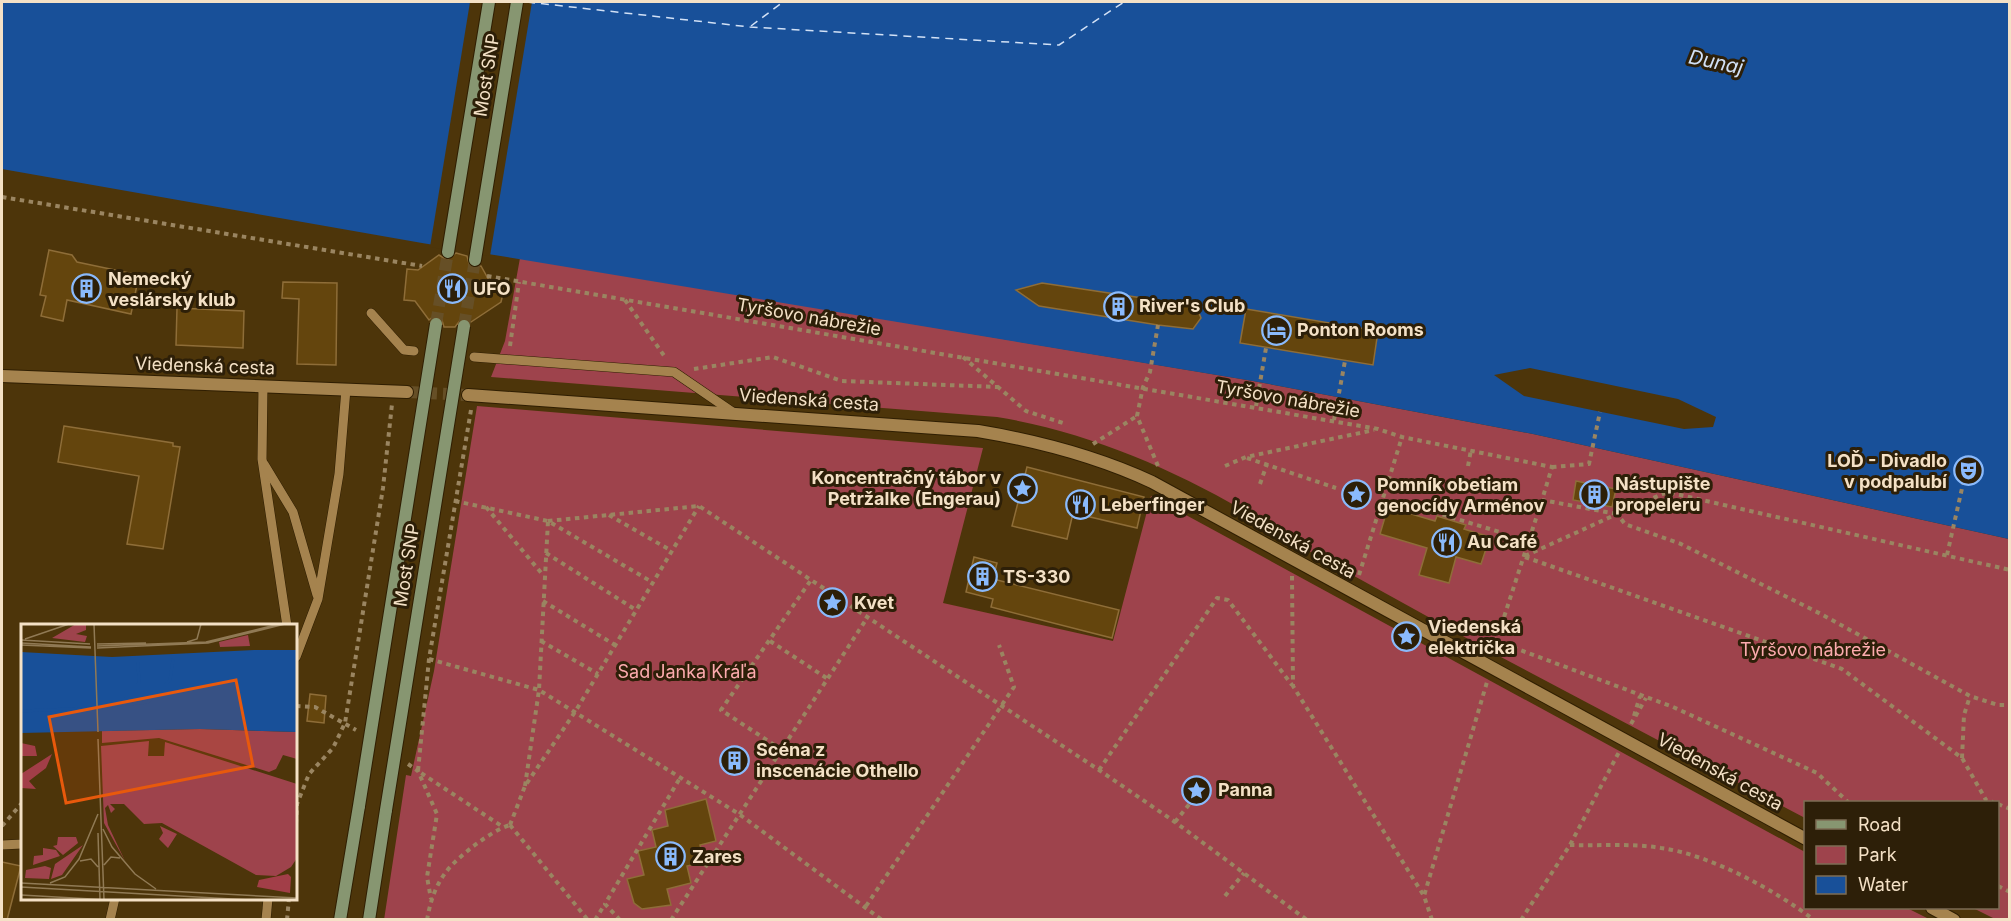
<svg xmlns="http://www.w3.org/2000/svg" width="2011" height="921" viewBox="0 0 2011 921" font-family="Inter,sans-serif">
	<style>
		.green { fill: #9e434c }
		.water { fill: #185099 }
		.pier { fill: #4d350a }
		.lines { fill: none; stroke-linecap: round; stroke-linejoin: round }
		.ferry { stroke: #d2e1f6; stroke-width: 1.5; stroke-dasharray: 8 6; stroke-linecap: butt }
		.building { fill: #64450d; stroke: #8e6d38; stroke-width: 1.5 }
		.minor-tunnel { stroke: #664f26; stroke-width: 12; stroke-dasharray: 12 6; stroke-linecap: butt }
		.secondary-tunnel { stroke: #664f26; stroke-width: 12; stroke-dasharray: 12 6; stroke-linecap: butt }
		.service-casing { stroke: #2f1e02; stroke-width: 10 }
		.minor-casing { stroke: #2f1e02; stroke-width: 14 }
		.secondary-casing { stroke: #2f1e02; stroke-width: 14 }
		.path { stroke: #9a8561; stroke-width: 4; stroke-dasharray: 4.5 4.5; stroke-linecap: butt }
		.service { stroke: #a5834e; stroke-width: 9 }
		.minor { stroke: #a5834e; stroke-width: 12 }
		.secondary { stroke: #879671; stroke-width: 12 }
		.secondary-bridge-casing { stroke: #2f1e02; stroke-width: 14; stroke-linecap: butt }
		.secondary-bridge { stroke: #879671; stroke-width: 12 }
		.labels { text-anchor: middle; stroke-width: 6; stroke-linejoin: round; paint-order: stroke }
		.street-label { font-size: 18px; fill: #f4e1c6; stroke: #2d1f08 }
		.poi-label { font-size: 18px; font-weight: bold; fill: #f4e1c6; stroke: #2d1f08; text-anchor: start }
		.park-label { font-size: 18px; fill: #fdabae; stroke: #2d1f08 }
		.water-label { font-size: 20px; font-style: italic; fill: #d2e1f6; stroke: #2d1f08 }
		.inset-river { fill: none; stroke: #185099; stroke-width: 3 }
		.inset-road { fill: none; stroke: #907a55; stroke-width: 1.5 }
		.view { fill: #e8590c; fill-opacity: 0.15; stroke: #e8590c; stroke-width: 3 }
		.inset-edge { fill: none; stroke: #f4e1c6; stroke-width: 3 }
	</style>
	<rect width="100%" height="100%" fill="#4d350a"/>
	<!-- green -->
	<g class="green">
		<path d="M520,258L1253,381L1533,434L2009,539V919H1995L1973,908H1998V802H1806L1805,818L1499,656L1251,519L1250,514C1171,468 1088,432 997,417L491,377L505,341Z"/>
		<polygon points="477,406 983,448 943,603 1113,641 1151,496 1805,852 1806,908 1907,908 1929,919 384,920 406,775 411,776 434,671"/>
	</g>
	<!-- water -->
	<polygon class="water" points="2,2 2009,2 2009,539 1533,434 1253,381 422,243 2,169"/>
	<!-- pier -->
	<g class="pier">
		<polygon points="470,2 532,2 490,256 430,247"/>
		<polygon points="1530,368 1678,399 1716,417 1713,427 1684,429 1524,396 1494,375"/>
	</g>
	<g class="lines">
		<!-- ferry -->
		<g class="ferry">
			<polyline points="527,2 750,27 1059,45 1124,2"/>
			<polyline points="751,26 783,2"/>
		</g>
	</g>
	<!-- building -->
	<g class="building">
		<polygon points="49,250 72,255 77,262 139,275 131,314 67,300 63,321 41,316 46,296 40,295"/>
		<polygon points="456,253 467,256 470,267 481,266 490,282 505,285 501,302 471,322 462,318 455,327 444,327 441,317 434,316 429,320 415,301 404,300 407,269 418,270 439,255 447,260"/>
		<polygon points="283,282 337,283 336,365 297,364 299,299 282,298"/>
		<polygon points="1042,283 1196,306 1201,318 1193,329 1158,325 1039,306 1016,290"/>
		<polygon points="177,308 244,311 243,348 176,345"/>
		<polygon points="1246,309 1378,331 1373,365 1240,343"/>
		<polygon points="64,426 173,443 173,446 180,447 163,549 127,544 139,476 58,462"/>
		<polygon points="1027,467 1144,497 1137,528 1073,513 1067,539 1012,526"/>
		<polygon points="1576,481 1616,489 1612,507 1573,500"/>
		<polygon points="1388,507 1435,521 1437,516 1466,525 1464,529 1490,537 1481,564 1456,557 1449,583 1419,575 1427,548 1380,534"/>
		<polygon points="974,557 997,563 993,579 1119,610 1112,638 991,607 993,599 966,592"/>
		<polygon points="310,694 326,696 324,723 307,721"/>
		<polygon points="706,799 716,841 700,845 704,862 687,866 691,883 667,889 671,905 642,909 634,903 627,879 644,875 638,851 656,847 652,830 668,826 665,810"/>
		<polygon points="2,862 21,866 7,920 2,920"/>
	</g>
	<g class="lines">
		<!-- minor-tunnel -->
		<polyline class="minor-tunnel" points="407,392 468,395"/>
		<!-- secondary-tunnel -->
		<g class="secondary-tunnel">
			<polyline points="436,324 448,252"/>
			<polyline points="464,326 475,260"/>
		</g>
		<defs>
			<g id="service">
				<polyline points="371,313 404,350 414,351"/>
				<polyline points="474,357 674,372 734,413"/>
				<polyline points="263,386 262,459 287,626"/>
				<polyline points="264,464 293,512 317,595"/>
				<polyline points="296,657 318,599 339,474 346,389"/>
				<polyline points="2,845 22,844"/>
				<polyline points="110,920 115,898"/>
				<polyline points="266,920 268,898"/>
			</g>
			<g id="minor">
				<polyline points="2,376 407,392"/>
				<path d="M468,395L978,431C1038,441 1096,456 1152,482L1806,839"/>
				<polyline points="1932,908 1954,920"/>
			</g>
			<g id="secondary">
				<polyline points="448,252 489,2"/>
				<polyline points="475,260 517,2"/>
				<polyline points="340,920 359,806"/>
				<polyline points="369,920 386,810"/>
			</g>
		</defs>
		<!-- service casing -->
		<use href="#service" class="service-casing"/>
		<!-- minor casing -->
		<use href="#minor" class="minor-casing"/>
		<!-- secondary casing -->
		<use href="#secondary" class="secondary-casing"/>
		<!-- path -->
		<g class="path">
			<polyline points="2,197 422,266"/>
			<polyline points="487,276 1378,429 1402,437 1552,467 1542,500 1617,514 1667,492 2010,570"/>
			<polyline points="625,300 665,357"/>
			<polyline points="510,346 519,282"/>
			<polyline points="963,357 1026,411 1066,424"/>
			<polyline points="694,369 773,357 842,381 998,387"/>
			<polyline points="1256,406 1266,348"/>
			<polyline points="471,410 429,659 418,771 503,827"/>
			<polyline points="1334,420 1345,361"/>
			<polyline points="1093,444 1137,416"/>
			<polyline points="1247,458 1336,488"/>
			<polyline points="1158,466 1137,416 1143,387 1150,372 1158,325"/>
			<polyline points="1225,466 1246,457 1374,430"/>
			<polyline points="1468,466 1471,450"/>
			<polyline points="1552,467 1589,464 1600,412"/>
			<polyline points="1260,484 1267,464"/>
			<polyline points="455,501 548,521 652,582"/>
			<polyline points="486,507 543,575"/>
			<polyline points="1434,512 1503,533"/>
			<polyline points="609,515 670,550"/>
			<polyline points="548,521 699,506 1099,770 1175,822 1307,920"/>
			<polyline points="546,553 636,610"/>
			<polyline points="1947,555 1963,484"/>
			<polyline points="1525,556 1617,514 1625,524 1681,544 1821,614 1970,696 1998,705 2010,705"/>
			<polyline points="1525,557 1842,669 1962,758 1986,800 1993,802"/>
			<polyline points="1359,575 1402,437"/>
			<polyline points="1292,576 1293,686 1424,896"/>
			<polyline points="543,601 615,645"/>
			<polyline points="541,641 598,674"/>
			<polyline points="770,641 828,679"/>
			<polyline points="1496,641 1673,707 1817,773 1848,802"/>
			<polyline points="1493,651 1542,500"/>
			<polyline points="429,659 539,690 739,814 882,920"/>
			<polyline points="296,706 315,707 356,730"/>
			<polyline points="1634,716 1640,696"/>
			<polyline points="1631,724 1646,698"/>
			<polyline points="782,750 721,710 811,580"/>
			<polyline points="1962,758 1964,715 1970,696"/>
			<polyline points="408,764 418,771 437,814 427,877 431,899"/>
			<polyline points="1099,770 1217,598 1228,600 1292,685"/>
			<polyline points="525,786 539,690 548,521"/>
			<polyline points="1998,804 2010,809"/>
			<polyline points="1175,822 1191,802"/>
			<polyline points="296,824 297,804 309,774 333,748 345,723 383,488 392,404"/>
			<polyline points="510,825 525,786 575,712 699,506"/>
			<polyline points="510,825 588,920"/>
			<polyline points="2,826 22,803"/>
			<path d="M1570,845C1599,846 1632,843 1661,848C1711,855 1775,890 1814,920"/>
			<polyline points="1998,886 2010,892"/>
			<polyline points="1225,896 1244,873"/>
			<polyline points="866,906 1014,687 999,645"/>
			<polyline points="287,920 289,898"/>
			<path d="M427,920C430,903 435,886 446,872C457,857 492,830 510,825"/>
			<polyline points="595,920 605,904"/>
			<polyline points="620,920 605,904 680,778"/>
			<polyline points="671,920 867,618"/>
			<polyline points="1432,920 1424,896 1487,682"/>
			<polyline points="1521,920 1570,845 1619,752"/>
		</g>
		<!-- service -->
		<use href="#service" class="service"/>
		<!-- minor -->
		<use href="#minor" class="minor"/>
		<!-- secondary -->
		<use href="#secondary" class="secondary"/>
		<defs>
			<g id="secondary-bridge">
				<polyline points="359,806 436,324"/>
				<polyline points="386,810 464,326"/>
			</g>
		</defs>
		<!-- secondary-bridge casing -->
		<use href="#secondary-bridge" class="secondary-bridge-casing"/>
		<!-- secondary-bridge -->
		<use href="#secondary-bridge" class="secondary-bridge"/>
	</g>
	<!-- icons -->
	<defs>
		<symbol id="building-ring" viewBox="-11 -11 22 22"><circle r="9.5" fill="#2d1f08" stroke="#8abafc" stroke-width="1.5"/><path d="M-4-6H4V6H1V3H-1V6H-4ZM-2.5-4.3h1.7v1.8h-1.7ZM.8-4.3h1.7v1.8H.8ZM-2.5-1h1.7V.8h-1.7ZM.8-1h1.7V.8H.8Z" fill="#8abafc"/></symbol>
		<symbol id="restaurant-ring" viewBox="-11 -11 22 22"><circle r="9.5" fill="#2d1f08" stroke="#8abafc" stroke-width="1.5"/><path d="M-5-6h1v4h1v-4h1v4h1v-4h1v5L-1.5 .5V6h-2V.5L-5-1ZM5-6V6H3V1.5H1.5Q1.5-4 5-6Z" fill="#8abafc"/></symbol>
		<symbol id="hotel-ring" viewBox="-11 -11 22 22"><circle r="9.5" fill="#2d1f08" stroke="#8abafc" stroke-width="1.5"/><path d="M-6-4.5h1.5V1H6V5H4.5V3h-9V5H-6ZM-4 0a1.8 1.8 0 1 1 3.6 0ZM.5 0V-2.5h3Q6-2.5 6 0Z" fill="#8abafc"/></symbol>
		<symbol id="theatre-ring" viewBox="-11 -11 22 22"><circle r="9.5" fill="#2d1f08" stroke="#8abafc" stroke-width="1.5"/><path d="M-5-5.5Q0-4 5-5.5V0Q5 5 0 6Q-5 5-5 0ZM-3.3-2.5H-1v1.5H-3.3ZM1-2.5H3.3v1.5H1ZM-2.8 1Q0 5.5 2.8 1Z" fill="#8abafc"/></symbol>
		<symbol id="sight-ring" viewBox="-11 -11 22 22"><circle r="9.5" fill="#2d1f08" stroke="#8abafc" stroke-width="1.5"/><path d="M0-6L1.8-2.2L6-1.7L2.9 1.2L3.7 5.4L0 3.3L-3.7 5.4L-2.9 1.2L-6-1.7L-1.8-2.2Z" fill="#8abafc"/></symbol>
	</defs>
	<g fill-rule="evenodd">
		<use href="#building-ring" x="70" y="272" width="33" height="33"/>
		<use href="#restaurant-ring" x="436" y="272" width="33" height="33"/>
		<use href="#building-ring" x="1102" y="290" width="33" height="33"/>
		<use href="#hotel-ring" x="1260" y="314" width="33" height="33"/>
		<use href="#theatre-ring" x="1952" y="454" width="33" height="33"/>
		<use href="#sight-ring" x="1006" y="472" width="33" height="33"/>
		<use href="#building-ring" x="1578" y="478" width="33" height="33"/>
		<use href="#sight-ring" x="1340" y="478" width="33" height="33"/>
		<use href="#restaurant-ring" x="1064" y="488" width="33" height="33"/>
		<use href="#restaurant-ring" x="1430" y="526" width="33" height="33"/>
		<use href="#building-ring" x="966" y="560" width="33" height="33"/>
		<use href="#sight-ring" x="816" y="586" width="33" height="33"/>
		<use href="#sight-ring" x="1390" y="620" width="33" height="33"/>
		<use href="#building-ring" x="718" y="744" width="33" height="33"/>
		<use href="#sight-ring" x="1180" y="774" width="33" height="33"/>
		<use href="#building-ring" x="654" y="840" width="33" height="33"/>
	</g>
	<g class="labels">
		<!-- street labels -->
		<g class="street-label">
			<text transform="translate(487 75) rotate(-81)" y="6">Most SNP</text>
			<text transform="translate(809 317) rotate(10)" y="6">Tyršovo nábrežie</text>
			<text transform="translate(205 366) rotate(2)" y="6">Viedenská cesta</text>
			<text transform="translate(1288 399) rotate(10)" y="6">Tyršovo nábrežie</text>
			<text transform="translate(809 400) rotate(4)" y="6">Viedenská cesta</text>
			<text transform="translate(1293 540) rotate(29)" y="6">Viedenská cesta</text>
			<text transform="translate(407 565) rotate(-81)" y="6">Most SNP</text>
			<text transform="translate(1720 772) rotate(29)" y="6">Viedenská cesta</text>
		</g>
		<!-- poi labels -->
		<g class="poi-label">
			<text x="108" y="285">Nemecký<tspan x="108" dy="21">veslársky klub</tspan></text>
			<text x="473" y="295">UFO</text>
			<text x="1139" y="312">River's Club</text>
			<text x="1297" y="336">Ponton Rooms</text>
			<text x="1947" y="467" text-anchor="end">LOĎ - Divadlo<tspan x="1947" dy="21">v podpalubí</tspan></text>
			<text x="1001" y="484" text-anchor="end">Koncentračný tábor v<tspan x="1001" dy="21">Petržalke (Engerau)</tspan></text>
			<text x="1615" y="490">Nástupište<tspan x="1615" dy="21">propeleru</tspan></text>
			<text x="1377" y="491">Pomník obetiam<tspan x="1377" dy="21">genocídy Arménov</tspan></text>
			<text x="1101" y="511">Leberfinger</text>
			<text x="1467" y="548">Au Café</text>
			<text x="1003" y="583">TS-330</text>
			<text x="854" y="609">Kvet</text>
			<text x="1428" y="633">Viedenská<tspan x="1428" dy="21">električka</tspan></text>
			<text x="756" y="756">Scéna z<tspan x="756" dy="21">inscenácie Othello</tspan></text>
			<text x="1218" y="796">Panna</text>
			<text x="692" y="863">Zares</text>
		</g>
		<!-- park labels -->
		<g class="park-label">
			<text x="1813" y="656">Tyršovo nábrežie</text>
			<text x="687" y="678">Sad Janka Kráľa</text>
		</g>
		<!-- water labels -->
		<g class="water-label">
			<text transform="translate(1716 62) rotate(12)" y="7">Dunaj</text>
		</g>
	</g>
	<!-- overview -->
	<g transform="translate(21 624)">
		<rect width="276" height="276" fill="#4d350a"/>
		<path d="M55,0L65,1V6L55,10L66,12L64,18L31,14ZM227,11L229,22L199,23L198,18ZM179,105L276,108V135L262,131L255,145L248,148L138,114L81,119V107ZM128,117L127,132H143L144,118L276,160V234L270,243L255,252L235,251L141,199L123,200L103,180H89L94,185L90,189L87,181L84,184L87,201L104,237L83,199L80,122ZM139,202L156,210L147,224L138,215L142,209ZM37,213H55L57,219L42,231L32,222L36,221ZM62,221L41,251L30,255L34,240ZM22,224L35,226L39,232L12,241L13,232L22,231ZM24,242L30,244L28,255L4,254L5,246Z" fill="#9e434c"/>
		<path d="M0,119L14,122L16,132H0ZM31,130L25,144L8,157L15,165L0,164V150ZM267,250L270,253L269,269L236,263L238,256Z" fill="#a23e48"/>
		<path d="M233,26H276V108L179,105L0,109V28L91,33Z" fill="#185099"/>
		<path class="inset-river" d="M99,81L118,59L117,38M79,83L127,78L149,56L152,35M0,87L74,84"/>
		<path class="inset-road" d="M73,0L77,108M4,15L48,0M0,16L69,20M166,18L176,15L180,0M0,19L70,23M76,20L125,19M0,21L70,24M76,22L185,18L258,0M76,24L187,19L264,0M77,115L83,276M82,205L91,223L114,250L135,265M77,209L79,276M59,237L70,235L77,243M83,241L90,233L99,234M0,259L276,274M29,259L44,253L58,235L77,190M0,263L229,276M0,271L88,276"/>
		<path class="view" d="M215,56L232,142L45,179L28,93Z"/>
		<rect width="276" height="276" class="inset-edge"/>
	</g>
	<!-- border -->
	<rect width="2011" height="921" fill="none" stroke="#f4e1c6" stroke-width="6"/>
	<!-- legend -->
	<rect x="1804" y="801" width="195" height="108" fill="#2d1f08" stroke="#7d6d54" stroke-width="1.5"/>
	<rect x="1816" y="820" width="30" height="9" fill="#879671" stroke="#7d6d54" stroke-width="1.5"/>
	<text x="1858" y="831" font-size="18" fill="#f4e1c6">Road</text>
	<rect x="1816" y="846" width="30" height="18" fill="#9e434c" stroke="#7d6d54" stroke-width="1.5"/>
	<text x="1858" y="861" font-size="18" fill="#f4e1c6">Park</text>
	<rect x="1816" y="876" width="30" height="18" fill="#185099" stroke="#7d6d54" stroke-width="1.5"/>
	<text x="1858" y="891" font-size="18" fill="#f4e1c6">Water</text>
</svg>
